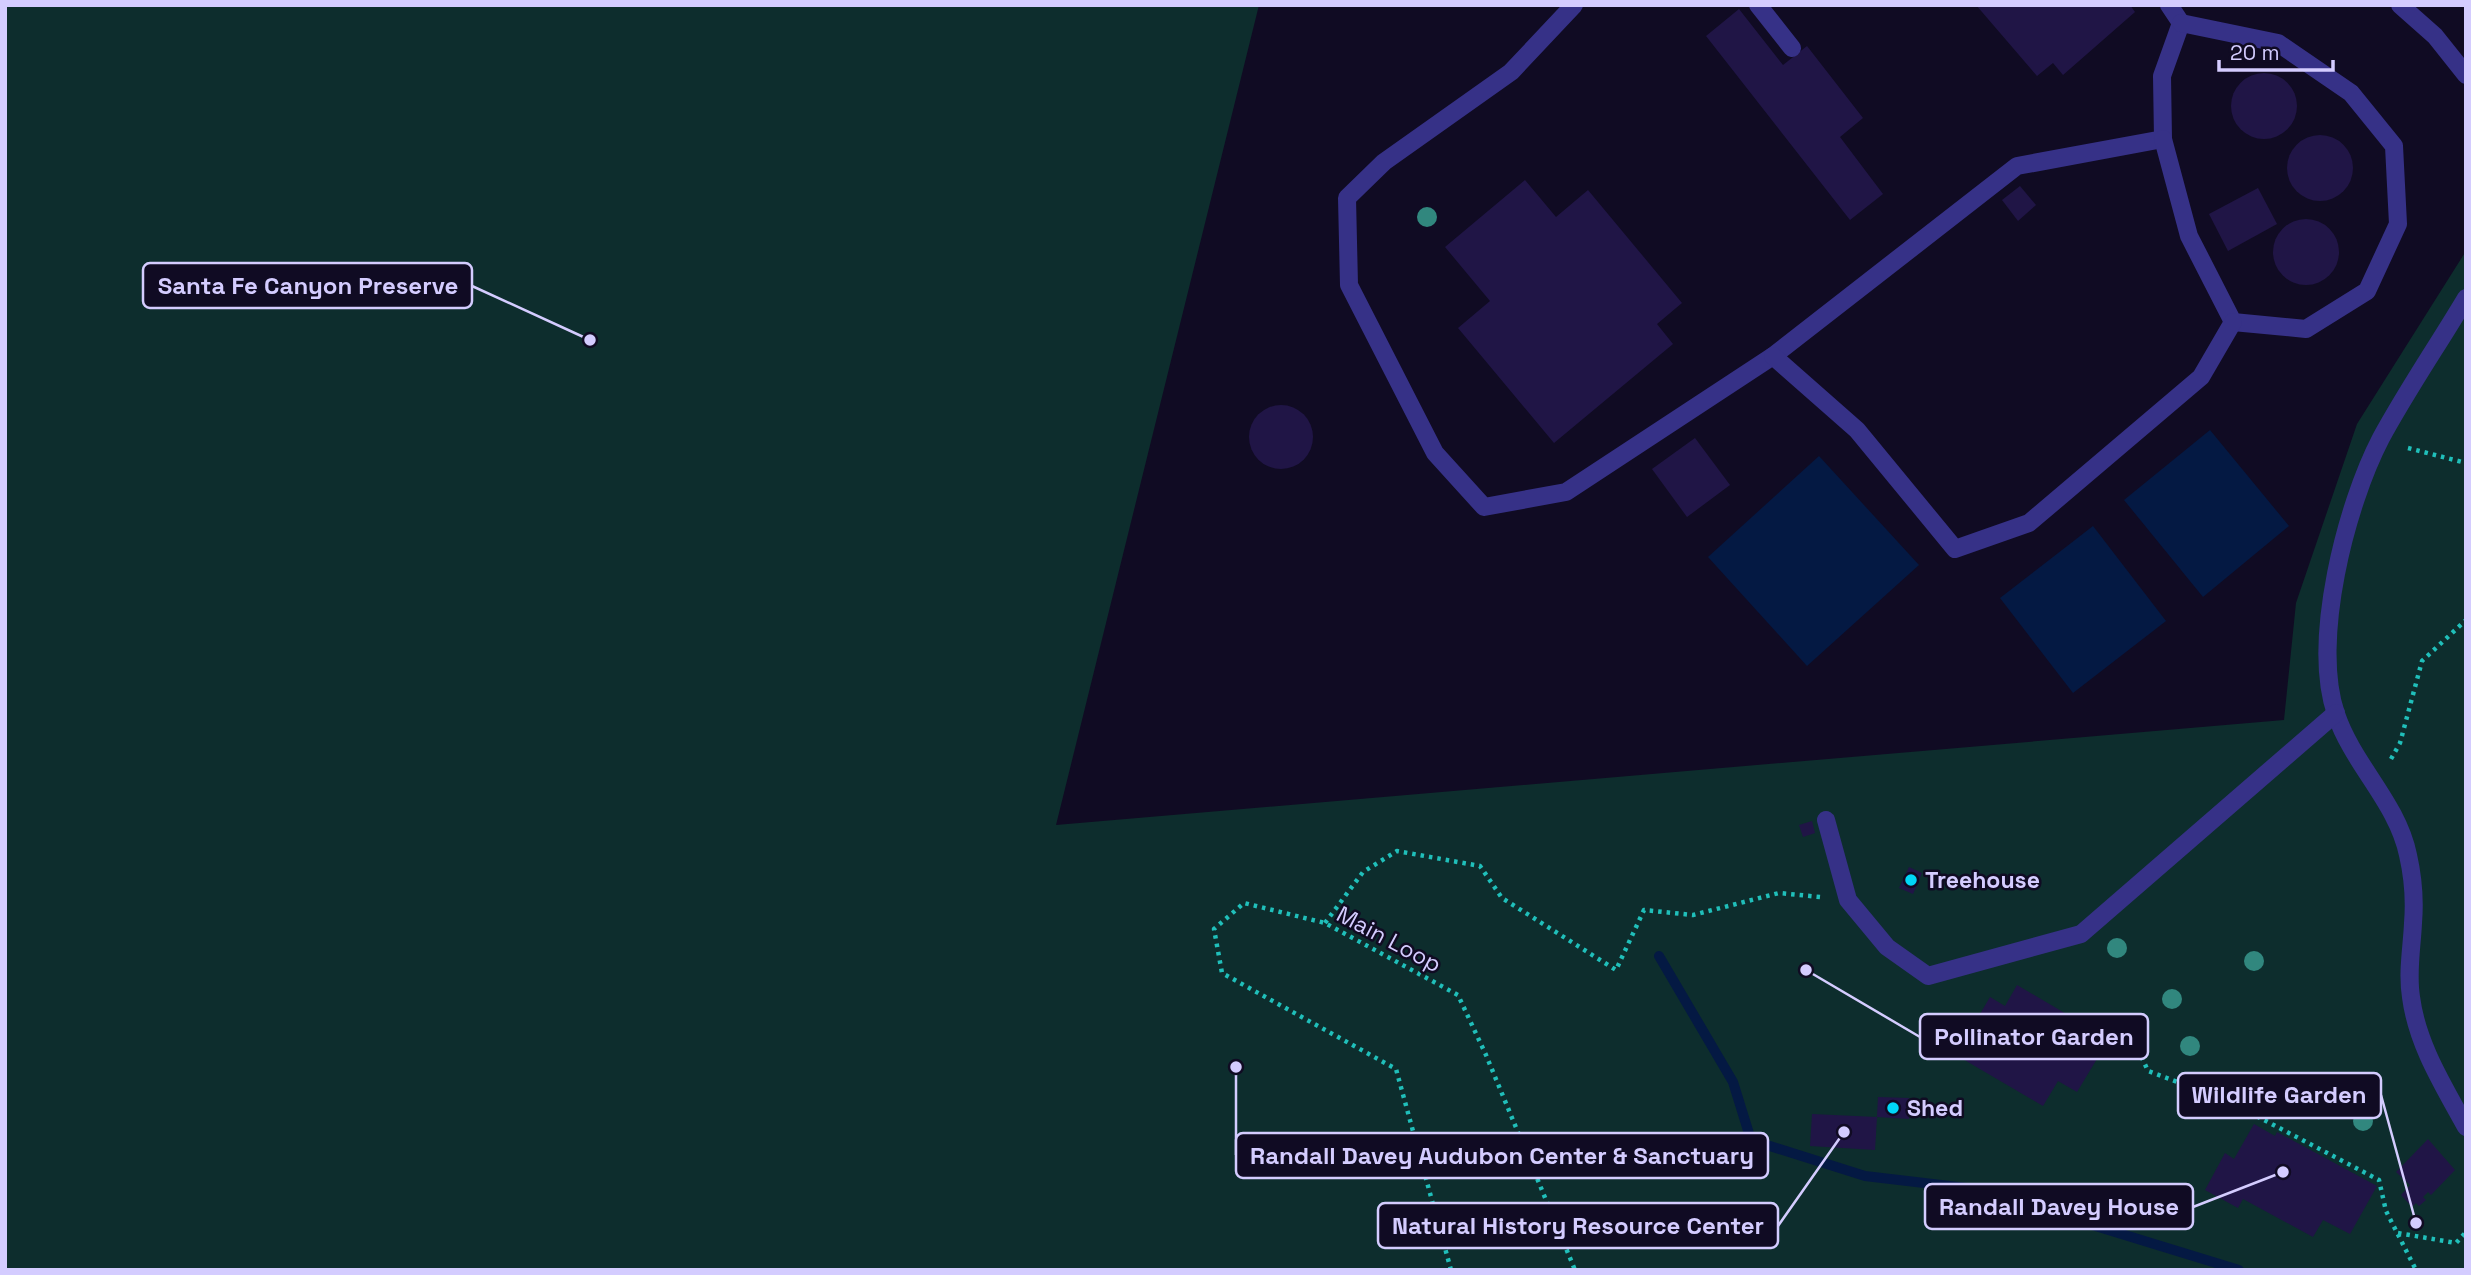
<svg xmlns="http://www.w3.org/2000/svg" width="2471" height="1275" viewBox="0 0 2471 1275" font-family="'Space Grotesk',sans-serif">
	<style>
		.green { fill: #0d2d2d }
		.water { fill: #041943 }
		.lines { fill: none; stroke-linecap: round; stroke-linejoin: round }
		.stream { stroke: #041943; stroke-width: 10 }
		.building { fill: #201546 }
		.path { stroke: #20bfba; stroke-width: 4.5; stroke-dasharray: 3.5 5; stroke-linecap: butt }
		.minor { stroke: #363187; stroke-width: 18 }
		.tree { fill: #31877e }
		.poi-dot { fill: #00d7f7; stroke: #100b23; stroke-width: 2.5 }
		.labels { text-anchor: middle; stroke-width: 5; stroke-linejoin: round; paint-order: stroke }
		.poi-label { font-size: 23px; font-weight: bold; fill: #d4ccff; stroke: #100b23; text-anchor: start }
		.street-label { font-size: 23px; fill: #d4ccff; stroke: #100b23 }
		.leader { fill: none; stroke: #d4ccff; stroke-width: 2.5 }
		.callout-dot { fill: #d4ccff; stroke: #100b23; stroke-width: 2.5 }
		.callout { fill: #100b23; stroke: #d4ccff; stroke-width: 2.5 }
		.callout-label { font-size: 24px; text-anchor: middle; font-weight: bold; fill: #d4ccff }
	</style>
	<rect width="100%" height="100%" fill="#100b23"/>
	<!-- green -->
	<polygon class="green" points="5,5 1259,5 1056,825 2284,720 2296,603 2357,424 2466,251 2466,1270 5,1270"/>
	<!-- water -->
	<g class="water">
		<polygon points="2210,430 2289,526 2203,597 2124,500"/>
		<polygon points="1819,456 1919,565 1807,666 1708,557"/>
		<polygon points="2093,526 2166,621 2073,693 2000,598"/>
	</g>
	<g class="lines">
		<!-- stream -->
		<polyline class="stream" points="1659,956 1733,1082 1751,1140 1865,1176 1975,1189 2239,1270"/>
	</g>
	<!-- building -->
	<g class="building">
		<polygon points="1976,5 2130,5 2135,12 2063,75 2053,63 2037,76"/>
		<polygon points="1739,9 1783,65 1807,46 1863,118 1840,137 1883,194 1850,220 1706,36"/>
		<circle cx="2264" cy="106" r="33"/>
		<circle cx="2320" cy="168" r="33"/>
		<polygon points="1525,180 1556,217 1588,190 1682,303 1657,324 1673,344 1554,443 1458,328 1490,301 1445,247"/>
		<polygon points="2020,186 2036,205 2018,221 2002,200"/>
		<polygon points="2258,188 2277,224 2228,251 2209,214"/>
		<circle cx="2306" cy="252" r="33"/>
		<circle cx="1281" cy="437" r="32"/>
		<polygon points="1695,438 1730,485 1687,517 1652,469"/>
		<polygon points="1812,821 1815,833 1803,837 1799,825"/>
		<polygon points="1909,867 1922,873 1913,894 1899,888"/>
		<polygon points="2017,985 2109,1039 2077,1092 2058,1081 2043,1106 1956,1055 1990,997 2005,1006"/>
		<polygon points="1878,1097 1909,1098 1909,1119 1877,1117"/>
		<polygon points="1812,1114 1877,1117 1875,1150 1810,1146"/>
		<polygon points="2254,1124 2275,1136 2277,1132 2377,1186 2350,1234 2323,1220 2313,1237 2243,1199 2238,1208 2205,1190 2225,1153 2234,1159"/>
		<polygon points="2428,1139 2455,1170 2431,1195 2428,1192 2423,1197 2426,1200 2419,1206 2416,1203 2412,1207 2401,1195 2410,1185 2396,1172"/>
	</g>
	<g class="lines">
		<!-- path -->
		<g class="path">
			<polyline points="2408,448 2466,463"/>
			<polyline points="2391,759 2400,743 2422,661 2466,620"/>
			<polyline points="1325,923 1363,872 1397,851 1480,866 1502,898 1616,970 1644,910 1693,915 1779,893 1820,897"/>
			<polyline points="2124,1018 2148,1071 2188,1086 2219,1090 2243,1109 2379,1180 2386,1211 2416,1270"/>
			<polyline points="2398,1233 2456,1243 2466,1232"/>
			<polyline points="1451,1270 1396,1069 1222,973 1214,929 1244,903 1325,923 1458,995 1486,1055 1575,1270"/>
		</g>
		<!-- minor -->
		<g class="minor">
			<polyline points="1574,5 1511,72 1384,162 1347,198 1349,285 1435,453 1484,507 1566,492 1773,356 2017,166 2163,139 2162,76 2181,23 2169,5"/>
			<polyline points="1758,5 1792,48"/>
			<polyline points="2400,5 2435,36 2466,75"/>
			<polyline points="2163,139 2189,236 2233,322 2306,329 2367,291 2398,224 2394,146 2351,93 2278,43 2181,23"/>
			<path d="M2466,298C2438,345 2407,390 2381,438C2346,505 2311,641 2336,714C2353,765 2397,802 2408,855C2413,877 2415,899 2413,923C2412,947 2407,972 2411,997C2417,1044 2443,1085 2466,1127"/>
			<polyline points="1773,356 1857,430 1955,549 2029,523 2201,377 2233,322"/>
			<polyline points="1826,820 1848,900 1887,947 1928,976 2081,934 2336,713"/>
		</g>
	</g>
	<!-- trees -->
	<g class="tree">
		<circle cx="1427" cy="217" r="10"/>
		<circle cx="2117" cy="948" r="10"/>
		<circle cx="2254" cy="961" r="10"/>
		<circle cx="2172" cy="999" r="10"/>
		<circle cx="2190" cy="1046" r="10"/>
		<circle cx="2363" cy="1121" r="10"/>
	</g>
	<!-- markers -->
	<g class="poi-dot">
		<circle cx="1911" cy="880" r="7"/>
		<circle cx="1893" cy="1108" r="7"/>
	</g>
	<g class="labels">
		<!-- poi labels -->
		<g class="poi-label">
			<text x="1925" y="888">Treehouse</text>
			<text x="1907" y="1116">Shed</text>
		</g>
		<!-- street labels -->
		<g class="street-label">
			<text transform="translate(1389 939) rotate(28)" y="8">Main Loop</text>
		</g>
	</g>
	<!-- callouts -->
	<path class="leader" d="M590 340L472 286M1806 970L1920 1037M2416 1223L2381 1095M1236 1067L1236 1155M2283 1172L2193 1207M1844 1132L1778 1226"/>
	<g class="callout-dot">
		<circle cx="590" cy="340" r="7"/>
		<circle cx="1806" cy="970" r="7"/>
		<circle cx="2416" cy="1223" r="7"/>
		<circle cx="1236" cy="1067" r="7"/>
		<circle cx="2283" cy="1172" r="7"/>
		<circle cx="1844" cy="1132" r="7"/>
	</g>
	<g class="callout">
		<rect x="143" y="263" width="329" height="45" rx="7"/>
		<rect x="1920" y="1014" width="228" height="45" rx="7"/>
		<rect x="2178" y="1073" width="203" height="45" rx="7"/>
		<rect x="1236" y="1133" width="532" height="45" rx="7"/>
		<rect x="1925" y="1184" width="268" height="45" rx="7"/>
		<rect x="1378" y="1203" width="400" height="45" rx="7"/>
	</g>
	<g class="callout-label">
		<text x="308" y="294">Santa Fe Canyon Preserve</text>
		<text x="2034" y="1045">Pollinator Garden</text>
		<text x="2279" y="1103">Wildlife Garden</text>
		<text x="1502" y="1164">Randall Davey Audubon Center &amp; Sanctuary</text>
		<text x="2059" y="1215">Randall Davey House</text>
		<text x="1578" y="1234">Natural History Resource Center</text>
	</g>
	<!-- border -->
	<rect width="2471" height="1275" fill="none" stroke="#d4ccff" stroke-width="14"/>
	<!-- scale -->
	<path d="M2219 60v10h114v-10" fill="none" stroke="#d4ccff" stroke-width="3.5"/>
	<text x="2230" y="60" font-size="21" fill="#d4ccff" stroke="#100b23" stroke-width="5" paint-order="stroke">20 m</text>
</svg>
